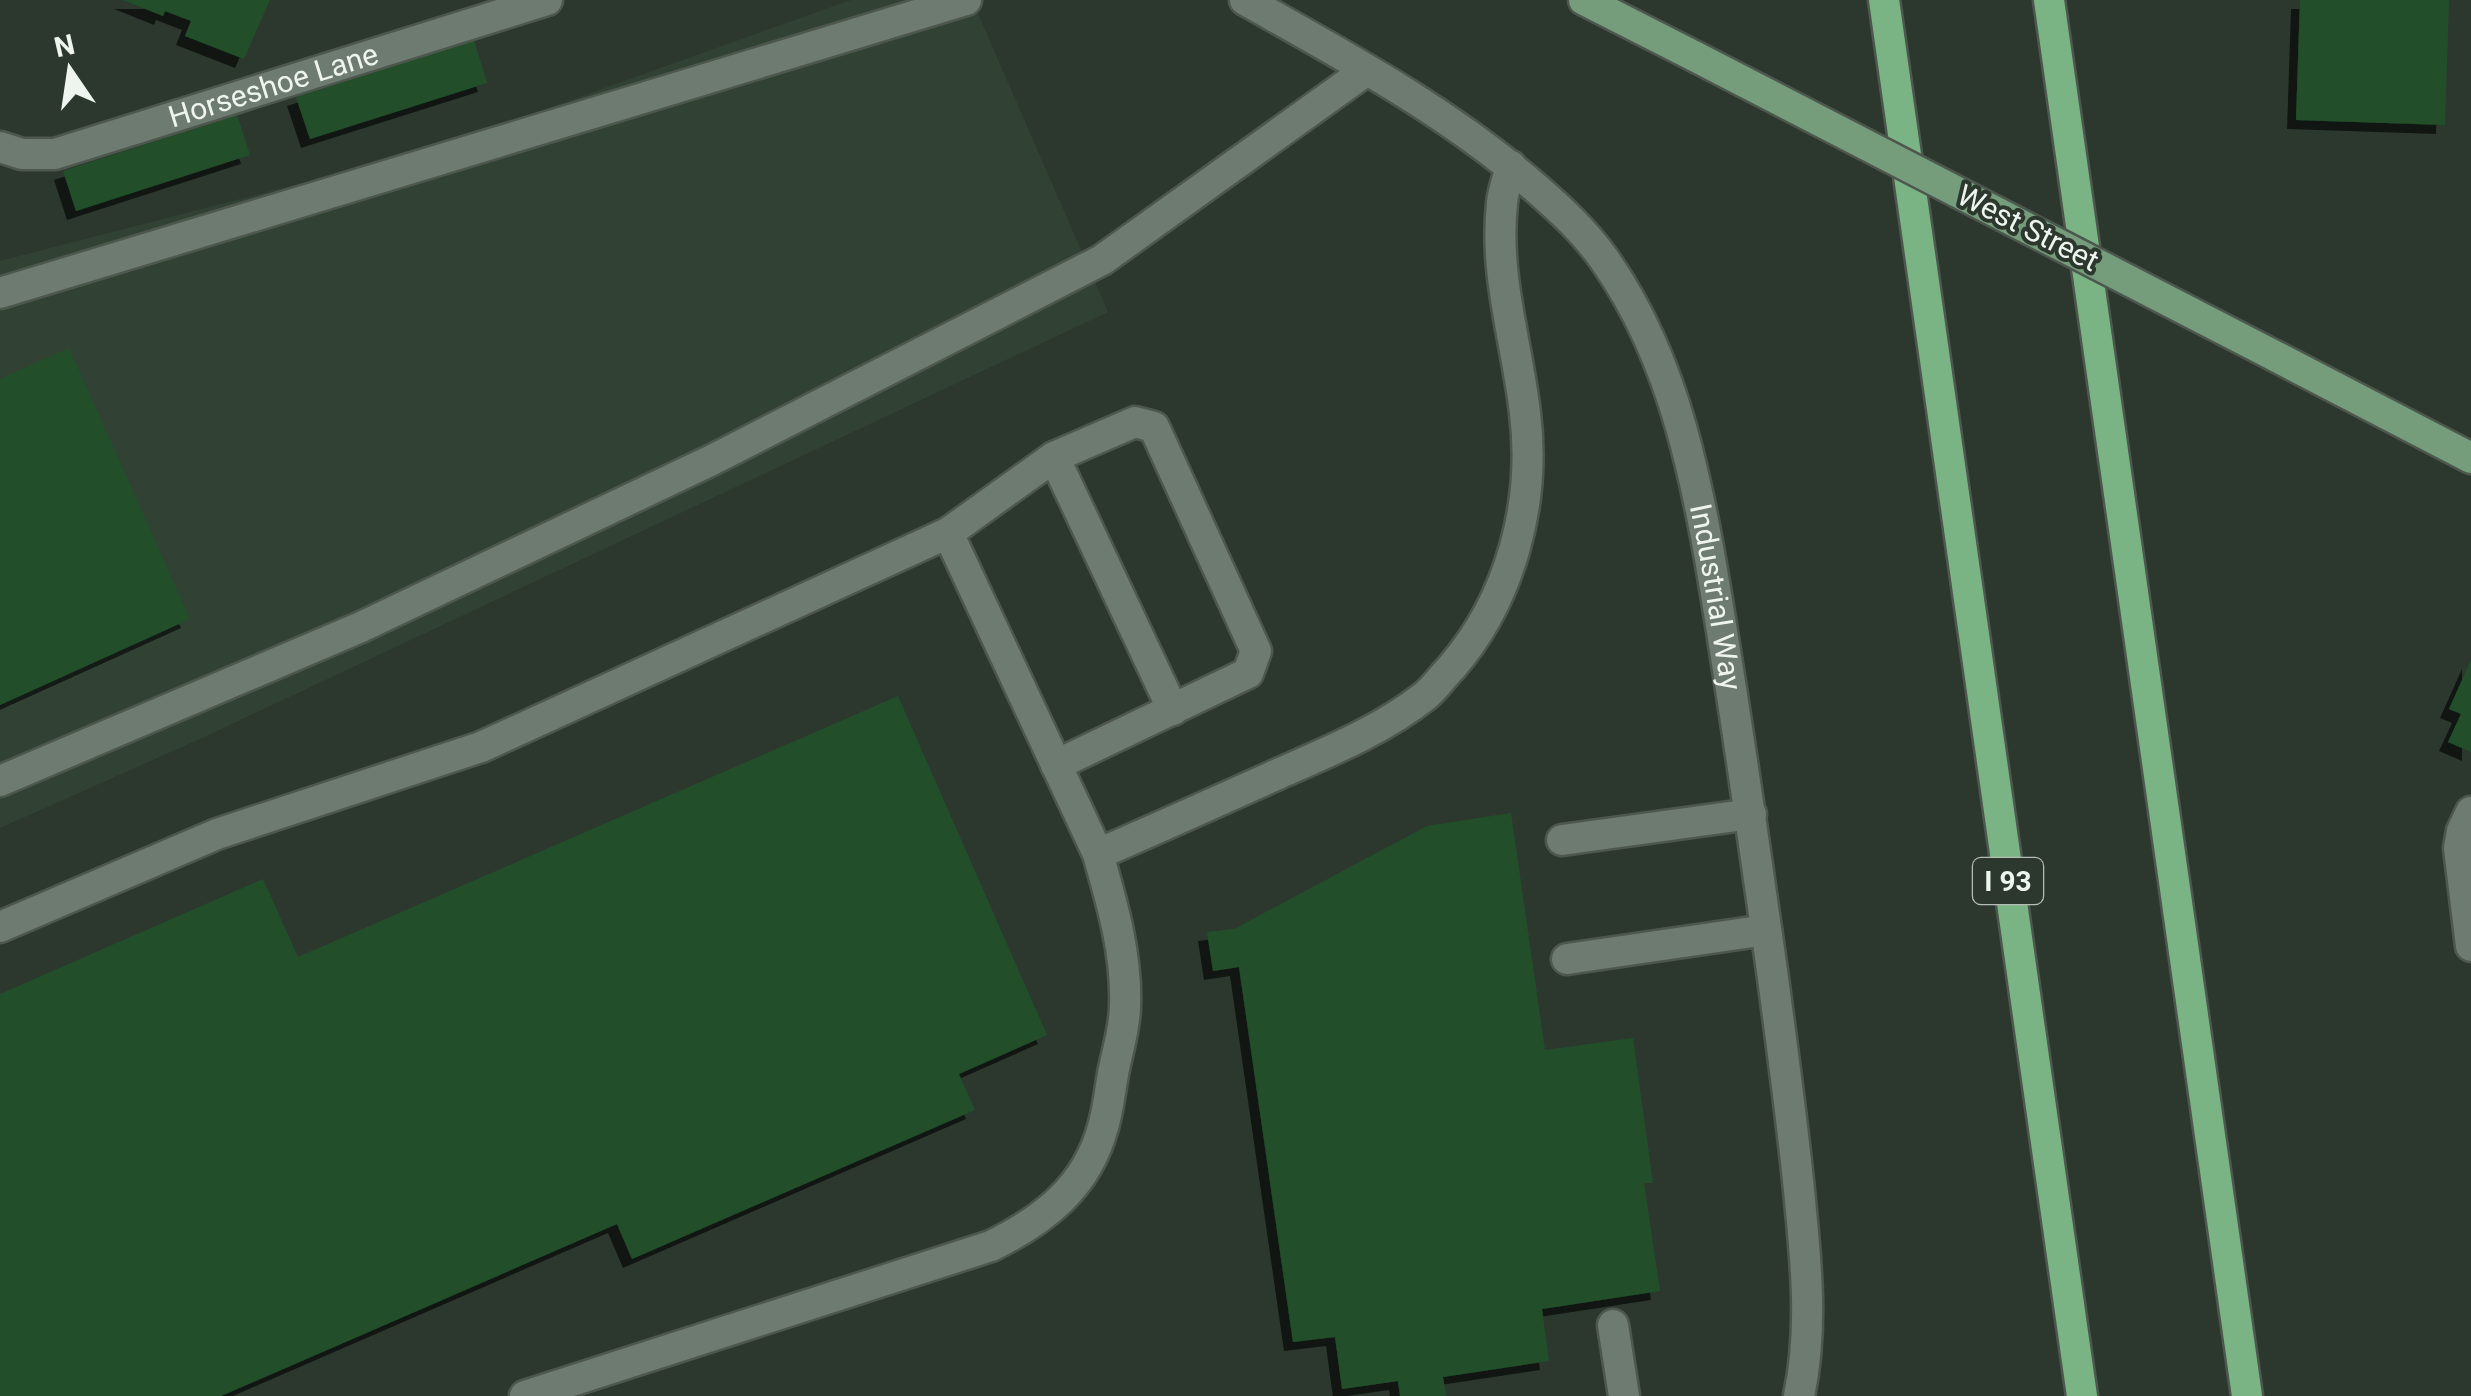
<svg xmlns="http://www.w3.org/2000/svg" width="2471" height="1396" viewBox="0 0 2471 1396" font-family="Roboto,sans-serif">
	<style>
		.built { fill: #314234 }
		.building { fill: #204f2b; filter: url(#shadow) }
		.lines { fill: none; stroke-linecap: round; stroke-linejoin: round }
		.minor-casing { stroke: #4d574e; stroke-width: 35 }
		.major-casing { stroke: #4d574e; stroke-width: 35 }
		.highway-casing { stroke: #4d574e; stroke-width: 35 }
		.minor { stroke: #6e7b70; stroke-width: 30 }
		.major { stroke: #759d7c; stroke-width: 30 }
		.highway { stroke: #7ab484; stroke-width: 30 }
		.major-bridge-casing { stroke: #4d574e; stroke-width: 35; stroke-linecap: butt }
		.major-bridge { stroke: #759d7c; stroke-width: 30 }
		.labels { text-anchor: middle; stroke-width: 8; stroke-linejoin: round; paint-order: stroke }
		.shield { fill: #2c382e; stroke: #b4bcb5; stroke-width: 2.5 }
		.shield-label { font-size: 28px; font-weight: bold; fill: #eef5ef }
		.street-label { font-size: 30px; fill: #eef5ef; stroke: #2c382e }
	</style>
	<defs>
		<filter id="shadow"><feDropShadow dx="-9" dy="9" stdDeviation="0" flood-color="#0009"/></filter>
	</defs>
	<rect width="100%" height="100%" fill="#2c382e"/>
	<!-- built -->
	<polygon class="built" points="851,0 972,0 1108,312 202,738 0,828 0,261 431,150"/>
	<!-- building -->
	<g class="building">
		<polygon points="123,0 270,0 244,59 185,36 191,21 165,11 163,16"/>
		<polygon points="2300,0 2449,0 2445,125 2296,120"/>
		<polygon points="474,40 487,83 310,139 296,97"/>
		<polygon points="237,115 250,155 76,211 63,171"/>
		<polygon points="69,348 190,619 0,705 0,379"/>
		<polygon points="2471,660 2471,752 2448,742 2461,714 2449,709"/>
		<polygon points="898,696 1047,1035 959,1074 975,1110 632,1259 617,1224 221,1396 0,1396 0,994 263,879 298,957"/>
		<polygon points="1511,813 1545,1050 1633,1038 1653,1183 1644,1183 1660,1291 1542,1309 1549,1361 1443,1377 1446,1396 1400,1396 1398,1381 1342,1389 1335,1337 1293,1342 1239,967 1213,971 1207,932 1234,929 1427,826"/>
	</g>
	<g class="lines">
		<defs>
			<g id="minor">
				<path id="s1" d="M1245,0C1346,57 1449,112 1537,189C1561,210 1585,232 1604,259C1640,310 1664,367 1681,427C1702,502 1714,580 1726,657C1743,764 1758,871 1773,978C1783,1055 1794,1133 1801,1211C1807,1272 1812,1335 1799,1396"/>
				<path id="s2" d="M0,147L22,154H55L547,0"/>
				<polyline points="0,293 966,0"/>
				<polyline points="1054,457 1173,710"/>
				<polyline points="948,533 1054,457 1135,422 1154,427 1256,651 1248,673 1056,765"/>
				<polyline points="0,781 361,627 712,460 1102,260 1367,70"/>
				<polyline points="2471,812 2462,831 2459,848 2471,946"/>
				<polyline points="1562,840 1751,814"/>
				<path d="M1098,854C1158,828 1218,801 1278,774C1328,752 1382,730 1425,696C1435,688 1442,677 1451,668C1511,599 1536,503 1525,413C1517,343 1494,275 1502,203C1503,191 1508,178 1511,166"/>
				<path d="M0,927L217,834L481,747L948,533L1098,854C1112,903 1127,954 1125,1006C1125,1028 1117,1052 1113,1074C1110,1091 1108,1110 1103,1127C1087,1187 1044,1220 991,1246L525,1396"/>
				<polyline points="1567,959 1766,930"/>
				<polyline points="1613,1325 1624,1396"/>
			</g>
			<g id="major">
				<polyline points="1584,0 1696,57"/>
				<polyline points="2275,356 2471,458"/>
			</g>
			<g id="highway">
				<polyline points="1884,0 2082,1396"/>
				<polyline points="2049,0 2247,1396"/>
			</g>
		</defs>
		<!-- minor casing -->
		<use href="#minor" class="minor-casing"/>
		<!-- major casing -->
		<use href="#major" class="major-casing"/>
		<!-- highway casing -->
		<use href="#highway" class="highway-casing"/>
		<!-- minor -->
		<use href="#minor" class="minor"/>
		<!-- major -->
		<use href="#major" class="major"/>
		<!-- highway -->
		<use href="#highway" class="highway"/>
		<defs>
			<polyline id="major-bridge" points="1696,57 2275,356"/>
		</defs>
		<!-- major-bridge casing -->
		<use href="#major-bridge" class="major-bridge-casing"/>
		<!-- major-bridge -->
		<use href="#major-bridge" class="major-bridge"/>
	</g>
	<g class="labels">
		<!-- shield labels -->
		<rect class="shield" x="1973" y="858" width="70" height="46" rx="8"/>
		<g class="shield-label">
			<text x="2008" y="891">I 93</text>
		</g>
		<!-- street labels -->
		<g class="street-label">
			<text dy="10" stroke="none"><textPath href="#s2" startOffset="285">Horseshoe Lane</textPath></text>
			<text transform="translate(2028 228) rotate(27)" y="10">West Street</text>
			<text dy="10" stroke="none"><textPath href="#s1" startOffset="805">Industrial Way</textPath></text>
		</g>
	</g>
	<!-- north arrow -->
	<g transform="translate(70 70) rotate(347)" stroke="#2c382e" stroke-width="8" paint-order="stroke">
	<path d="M0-8L18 38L0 25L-18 38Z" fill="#eef5ef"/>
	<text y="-15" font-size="28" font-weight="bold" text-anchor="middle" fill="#eef5ef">N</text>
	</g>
</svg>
